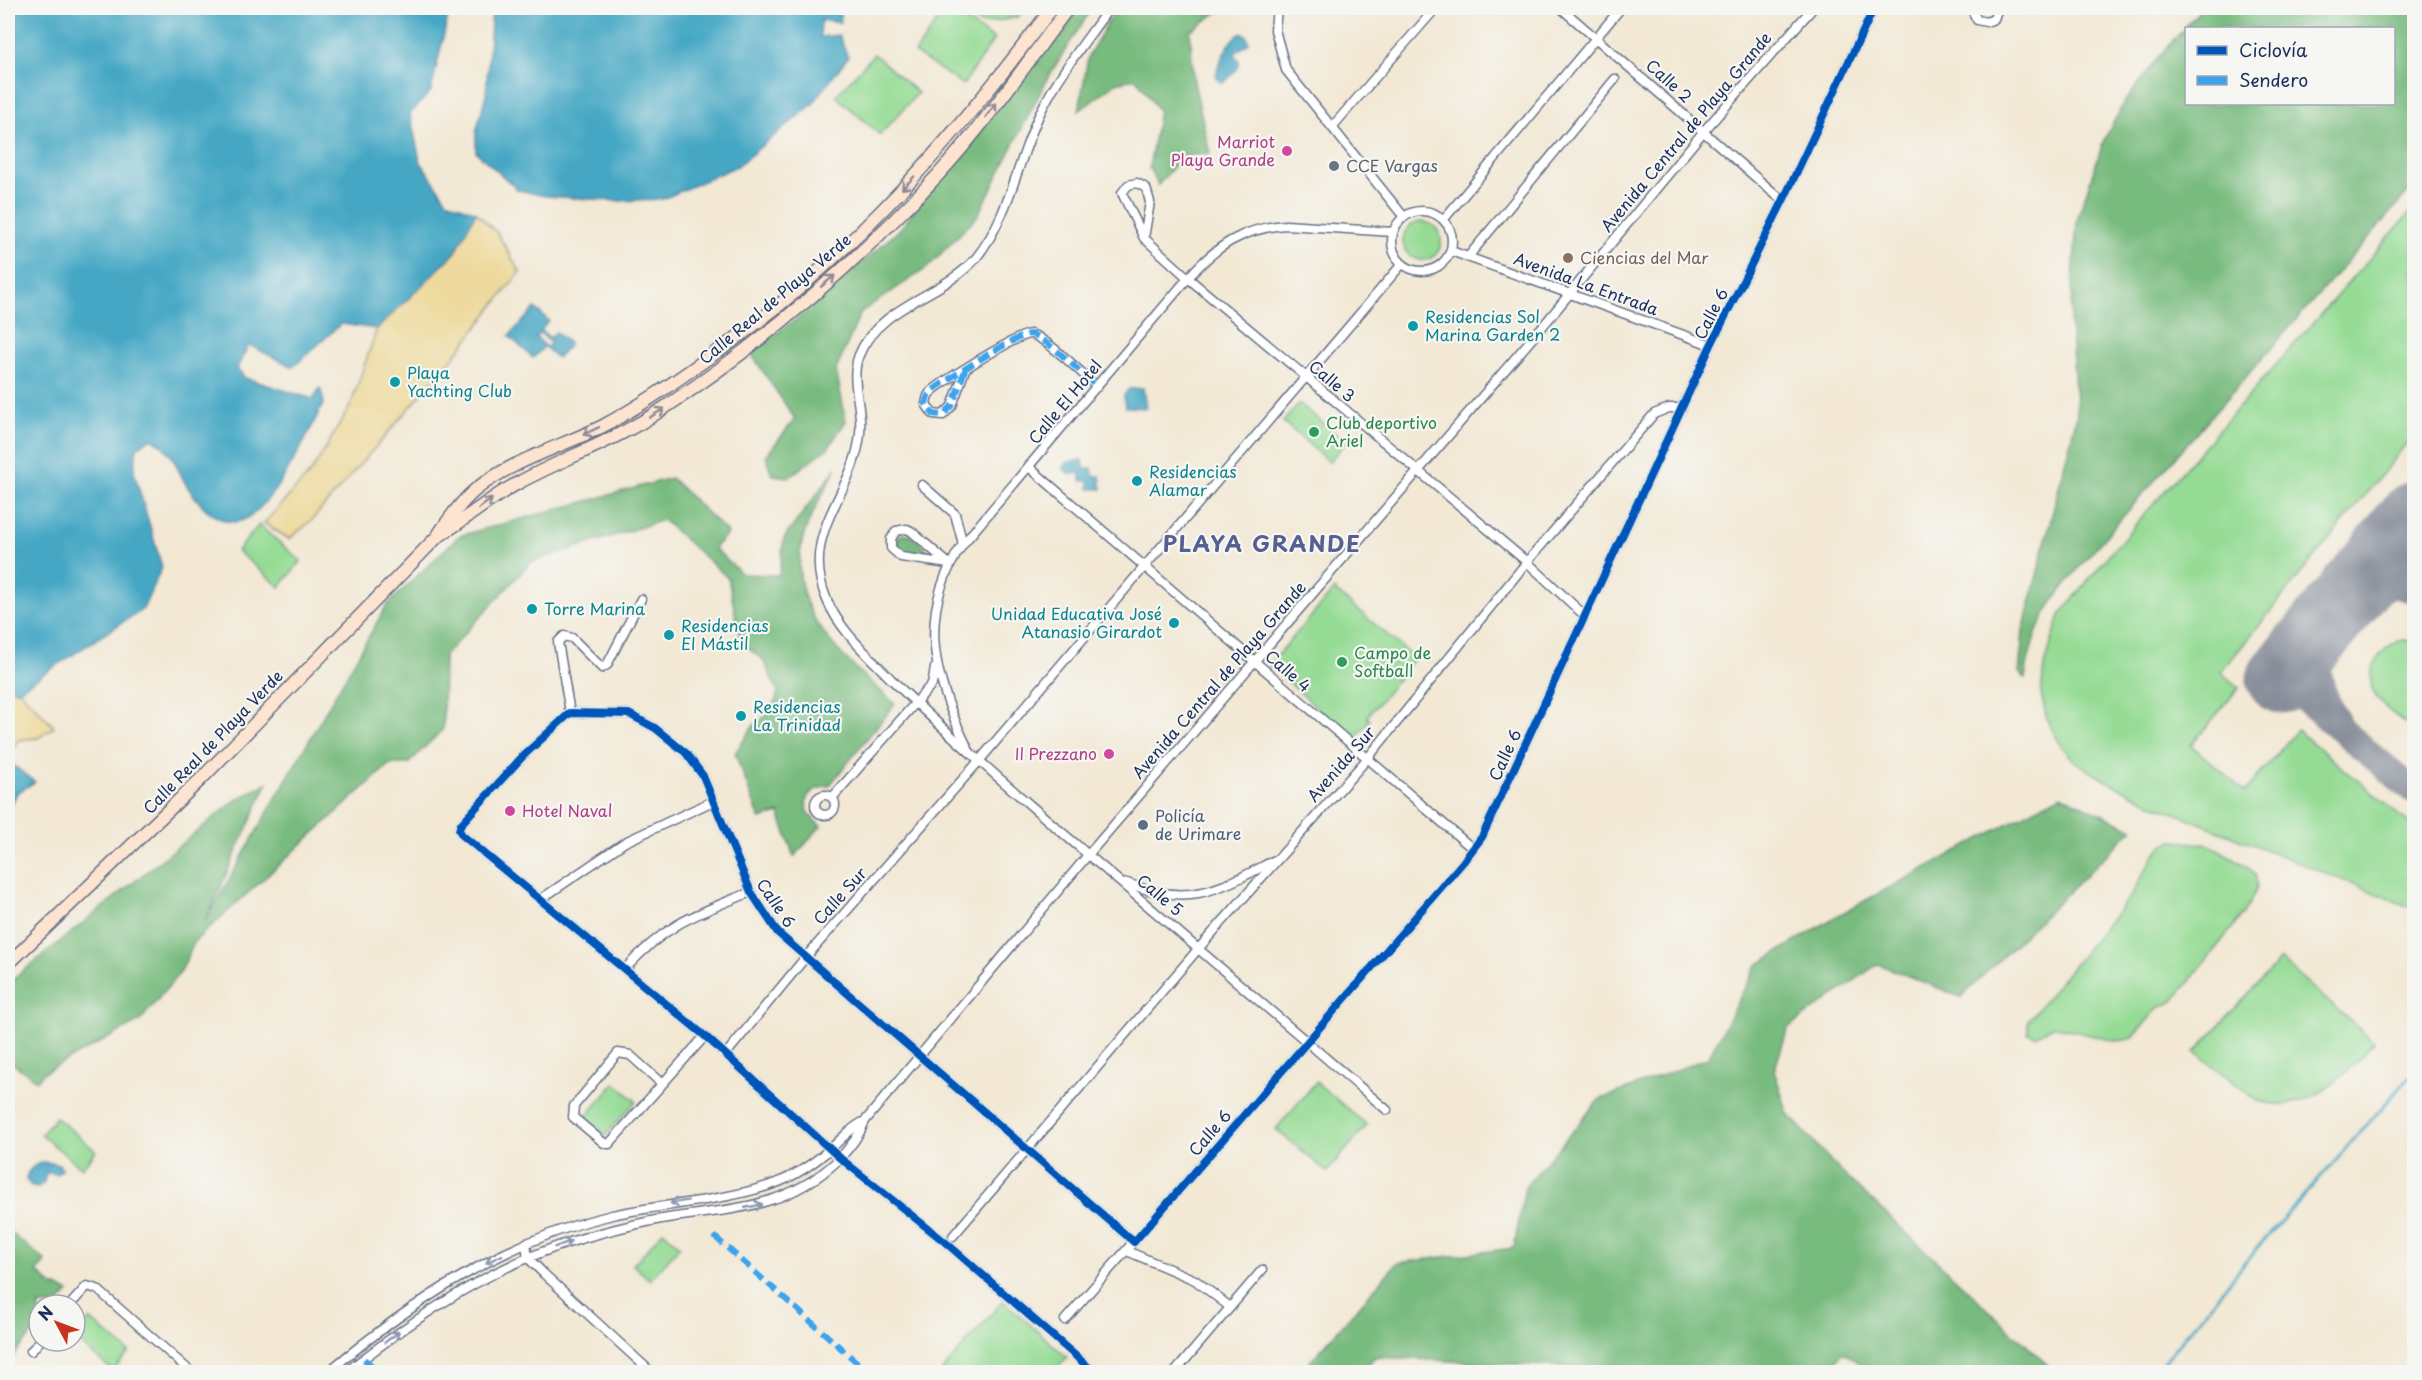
<svg xmlns="http://www.w3.org/2000/svg" width="2422" height="1380" viewBox="0 0 2422 1380" font-family="'Playpen Sans',sans-serif">
	<style>
		.green { fill: #95db94; stroke: #588579; stroke-width: 1.5 }
		.forest { fill: #78bb7e; stroke: #4a756e; stroke-width: 1.5; fill-rule: evenodd }
		.sand { fill: #eeda9e; stroke: #84847e; stroke-width: 1.5 }
		.water { fill: #44a7c4; stroke: #306b91; stroke-width: 1.5 }
		.lines { fill: none; stroke-linecap: round; stroke-linejoin: round }
		.stream { stroke: #44a7c4; stroke-width: 3 }
		.taxiway { stroke: #868c99; stroke-width: 27 }
		.runway { stroke: #868c99; stroke-width: 69 }
		.street-casing { stroke: #667087; stroke-width: 11 }
		.secondary-casing { stroke: #667087; stroke-width: 15 }
		.street { stroke: #fff; stroke-width: 8 }
		.secondary { stroke: #fde4d1; stroke-width: 12 }
		.quiet { stroke: #3da3ed; stroke-width: 6; stroke-dasharray: 12 6; stroke-linecap: butt }
		.cycleway-casing { stroke: #f6f6f2; stroke-width: 11 }
		.cycleway { stroke: #0057b8; stroke-width: 8 }
		.oneway { stroke: #8c8a98 }
		.oneway2 { stroke: #8d97ae }
		.hotel-dot { fill: #d1479c; stroke: #f6f6f2; stroke-width: 2 }
		.worship-dot { fill: #6b7280; stroke: #f6f6f2; stroke-width: 2 }
		.education-dot { fill: #8d6e63; stroke: #f6f6f2; stroke-width: 2 }
		.culture-dot { fill: #0f9aa8; stroke: #f6f6f2; stroke-width: 2 }
		.leisure-dot { fill: #2e9e5b; stroke: #f6f6f2; stroke-width: 2 }
		.service-dot { fill: #5c6f8a; stroke: #f6f6f2; stroke-width: 2 }
		.labels { text-anchor: middle; stroke-width: 4.5; stroke-linejoin: round; paint-order: stroke }
		.street-label { font-size: 16px; fill: #1b2f5e; stroke: #f6f6f2 }
		.hotel-label { font-size: 16px; fill: #b23c85; stroke: #f6f6f2; text-anchor: end }
		.worship-label { font-size: 16px; fill: #5b616d; stroke: #f6f6f2; text-anchor: start }
		.education-label { font-size: 16px; fill: #785e54; stroke: #f6f6f2; text-anchor: start }
		.culture-label { font-size: 16px; fill: #0d838f; stroke: #f6f6f2; text-anchor: start }
		.leisure-label { font-size: 16px; fill: #27864d; stroke: #f6f6f2; text-anchor: start }
		.service-label { font-size: 16px; fill: #4e5e75; stroke: #f6f6f2; text-anchor: start }
		.district-label { font-size: 22px; font-weight: bold; letter-spacing: 1.5px; fill: #555f91; stroke: #f6f6f2 }
	</style>
	<rect width="100%" height="100%" fill="#f6f6f2"/>
	<filter id="ink" filterUnits="userSpaceOnUse"><feTurbulence type="fractalNoise" baseFrequency=".0167" numOctaves="2"/><feDisplacementMap in="SourceGraphic" scale="12" xChannelSelector="R" yChannelSelector="G"/><feConvolveMatrix kernelMatrix="1 2 1 2 8 2 1 2 1" color-interpolation-filters="sRGB"/></filter>
	<filter id="wash" filterUnits="userSpaceOnUse"><feTurbulence type="fractalNoise" baseFrequency=".008" numOctaves="4" result="noise"/><feDisplacementMap in="SourceGraphic" scale="24" xChannelSelector="R" yChannelSelector="G"/><feGaussianBlur stdDeviation="1.35" result="paint"/><feColorMatrix in="noise" values="0 0 0 0 0 0 0 0 0 0 0 0 0 0 0 0 0 1.4 0 .05"/><feComposite in="paint" operator="in"/></filter>
	<g filter="url(#wash)">
		<rect width="100%" height="100%" fill="#f2e8d4"/>
		<!-- green -->
		<g class="green">
			<polygon points="946,8 994,39 963,85 915,53"/>
			<polygon points="952,8 1025,8 1018,17 983,24"/>
			<polygon points="874,54 918,93 880,135 836,96"/>
			<polygon points="2414,208 2414,435 2221,672 2239,688 2191,745 2245,792 2297,730 2414,827 2414,909 2155,805 2106,781 2074,761 2060,744 2047,720 2041,694 2044,666 2060,615 2114,549"/>
			<circle cx="1422" cy="241" r="19"/>
			<polygon points="1299,403 1346,442 1329,462 1283,422"/>
			<polygon points="259,525 301,561 280,587 237,551"/>
			<polygon points="1334,590 1415,658 1367,717 1370,720 1354,740 1269,665"/>
			<path d="M2405,640L2414,642V730C2402,720 2385,710 2376,697C2361,674 2381,643 2405,640Z"/>
			<polygon points="2173,841 2204,844 2216,848 2248,867 2256,876 2257,888 2244,913 2173,1002 2158,1008 2133,1037 2125,1040 2114,1041 2053,1026 2036,1036 2028,1033 2028,1021 2132,894 2155,854 2165,844"/>
			<path d="M2280,959L2374,1042C2344,1077 2309,1116 2258,1101L2195,1052Z"/>
			<polygon points="1316,1082 1367,1125 1327,1172 1276,1129"/>
			<polygon points="615,1083 636,1101 605,1136 585,1118"/>
			<polygon points="56,1117 96,1151 82,1168 41,1135"/>
			<polygon points="663,1231 680,1246 650,1280 633,1265"/>
			<polygon points="1003,1301 1067,1357 1053,1372 941,1372"/>
			<polygon points="90,1319 129,1352 113,1371 75,1339"/>
		</g>
		<!-- forest -->
		<g class="forest">
			<polygon points="1079,8 1092,8 1048,77 978,215 927,268 861,312 836,370 846,421 828,448 789,477 772,475 766,456 795,419 750,352 810,309 899,230"/>
			<polygon points="1116,8 1224,8 1190,31 1194,82 1210,154 1183,156 1158,185 1149,168 1159,111 1136,78 1116,83 1079,111 1088,57"/>
			<path d="M2202,8H2414V186L2090,554C2054,599 2034,618 2025,678L2019,673L2023,631L2077,415L2070,321L2077,220L2104,140L2124,103L2158,58ZM2394,28V104H2186V28Z"/>
			<path d="M837,467C826,489 807,519 802,542C786,615 847,660 895,704L829,786C800,790 800,809 821,826L794,857L779,813L760,819L735,753L754,725L773,710L778,692L763,660L741,642L728,578L663,520L531,562L444,656L443,729L408,764H390L195,941L181,971L140,1021L43,1073L37,1081L8,1060V983L236,800L268,782L205,921L387,605L459,536L671,478L728,533L714,548L742,574L779,575L784,538Z"/>
			<polygon points="909,534 928,550 927,553 903,555 898,551 897,540 900,535"/>
			<polygon points="2061,795 2133,829 1961,997 1878,964 1788,1028 1774,1071 1788,1114 1839,1170 2055,1372 1873,1372 1843,1352 1829,1372 1667,1372 1375,1357 1360,1372 1301,1372 1397,1263 1514,1248 1525,1187 1599,1100 1708,1058 1757,965 1835,917"/>
			<polygon points="8,1231 46,1261 37,1271 51,1285 69,1292 57,1305 39,1305 39,1326 8,1362"/>
		</g>
		<!-- sand -->
		<g class="sand">
			<polygon points="476,212 498,234 520,272 453,358 312,520 289,539 264,523 312,471 350,407 377,329 455,253"/>
			<polygon points="8,689 19,690 54,727 38,738 18,740 8,763"/>
		</g>
		<!-- water -->
		<g class="water">
			<path d="M8,8H450L431,91L410,114L420,161L447,201L476,212L455,253L377,329L341,324L293,367L249,345L237,368L245,378L313,399L320,388L324,402C311,429 269,519 236,522C216,523 200,505 189,489C174,467 178,455 152,438L137,448L134,472L162,567L143,609L19,690L8,689Z"/>
			<polygon points="492,8 839,8 841,23 821,20 820,37 839,35 848,57 812,105 737,166 663,199 619,201 545,196 518,190 476,152 476,132 486,94"/>
			<path d="M1242,33L1246,35L1249,43L1235,53C1235,56 1238,58 1239,62C1240,68 1226,82 1221,83L1216,76C1218,63 1230,37 1242,33Z"/>
			<polygon points="535,308 549,321 541,330 550,338 556,332 570,344 557,358 546,348 551,343 540,333 536,337 545,346 533,358 509,336"/>
			<polygon points="1143,388 1146,408 1125,407 1124,395 1129,389"/>
			<polygon points="1083,460 1084,469 1092,468 1093,476 1100,476 1102,489 1089,489 1089,481 1081,481 1080,473 1069,474 1063,468 1068,462"/>
			<polygon points="13,765 35,782 17,793 8,812 8,780"/>
			<path d="M43,1162L59,1164L62,1170L57,1174L46,1173L44,1182L38,1187L31,1186L26,1179C27,1170 34,1165 43,1162Z"/>
		</g>
		<g class="lines">
			<!-- stream -->
			<polyline class="stream" points="2156,1372 2257,1248 2414,1072"/>
			<!-- taxiway -->
			<g class="taxiway">
				<polyline points="2411,520 2414,566"/>
				<polyline points="2349,596 2395,585 2414,590"/>
				<path d="M2319,632C2313,664 2320,692 2336,720"/>
				<polyline points="2281,679 2414,791"/>
			</g>
			<!-- runway -->
			<polyline class="runway" points="2281,679 2414,516"/>
		</g>
	</g>
	<g filter="url(#ink)">
		<g class="lines">
			<defs>
				<g id="street">
					<path d="M1109,8C1086,41 1059,74 1041,111C1018,158 1010,216 976,258C944,296 879,305 859,355C849,380 863,407 860,434C854,495 798,533 827,600C840,631 868,655 891,679C938,725 987,768 1037,811C1154,911 1270,1011 1387,1110"/>
					<polyline points="1277,8 1275,30 1286,70 1404,217"/>
					<polyline points="1561,8 1783,201"/>
					<polyline points="1971,8 1977,20 1986,22 1994,19 1998,8"/>
					<polyline points="1332,127 1436,8"/>
					<circle cx="1422" cy="241" r="30"/>
					<polyline points="1444,219 1621,8"/>
					<polyline points="1144,238 1150,202 1146,188 1137,183 1128,185 1122,193 1144,238 1188,278 1527,562 1584,615"/>
					<polyline points="1451,251 1711,345"/>
					<polyline points="1468,257 1615,79"/>
					<path d="M965,370L952,406L943,415L933,414L926,404C927,399 927,395 931,392C942,382 1021,332 1031,334C1046,338 1084,375 1097,387"/>
					<polyline points="1030,468 1473,849"/>
					<polyline points="922,485 955,514 963,544"/>
					<polygon points="907,529 911,531 949,564 901,557 891,548 891,539 896,531"/>
					<polyline points="570,713 558,642 564,636 572,638 602,668 607,665 641,599"/>
					<path d="M969,751C934,680 915,614 963,544L1188,278C1216,246 1243,228 1286,225L1393,232"/>
					<circle cx="825" cy="805" r="10"/>
					<polyline points="832,798 932,684 935,668"/>
					<path d="M1127,883C1191,908 1219,889 1275,860"/>
					<polyline points="541,899 625,842 713,801"/>
					<path d="M625,969C667,923 694,915 751,892"/>
					<polyline points="726,1054 805,958 979,761 1402,264"/>
					<polyline points="661,1083 630,1055 618,1053 574,1106 573,1117 604,1143 609,1144 705,1036"/>
					<polyline points="953,1236 1199,948 1367,759 1527,562 1654,414 1669,408 1682,408"/>
					<polyline points="526,1243 528,1258 544,1274 651,1372"/>
					<polyline points="1127,1251 1195,1280 1230,1307"/>
					<polyline points="70,1305 87,1286 97,1289 191,1372"/>
					<polyline points="1065,1320 1130,1246"/>
					<polyline points="31,1351 40,1341"/>
					<path d="M328,1372C412,1302 504,1240 612,1215C666,1203 724,1202 776,1183C795,1176 815,1162 830,1149C842,1139 851,1127 865,1121L1088,855L1548,320L1703,132L1813,8"/>
					<path d="M346,1372C403,1328 462,1285 530,1257C570,1240 612,1229 656,1220C724,1208 783,1212 837,1161C849,1149 859,1137 865,1121"/>
					<polyline points="1094,1372 945,1242 840,1158 705,1036 462,835 459,830 461,824 524,755 570,713 629,714 655,728 686,753 703,776 751,892 778,933 1134,1242 1463,862 1482,837 1711,345 1783,201 1874,8"/>
					<polyline points="1175,1372 1262,1270"/>
				</g>
				<g id="secondary">
					<path d="M440,535C468,518 491,497 520,482C566,457 617,440 661,410C761,344 856,263 937,176C985,124 1026,64 1068,8"/>
					<path d="M8,964L201,779L437,537C448,520 459,504 474,491C508,462 563,446 603,426C645,404 684,375 721,349C851,258 958,134 1052,8"/>
				</g>
			</defs>
			<!-- street casing -->
			<use href="#street" class="street-casing"/>
			<!-- secondary casing -->
			<use href="#secondary" class="secondary-casing"/>
			<!-- street -->
			<use href="#street" class="street"/>
			<!-- secondary -->
			<use href="#secondary" class="secondary"/>
			<!-- quiet -->
			<g class="quiet">
				<path d="M965,370L952,406L943,415L933,414L926,404C927,399 927,395 931,392C942,382 1021,332 1031,334C1046,338 1084,375 1097,387"/>
				<polyline points="714,1236 868,1372"/>
				<polyline points="364,1359 379,1372"/>
			</g>
			<defs>
				<polyline id="cycleway" points="1094,1372 945,1242 840,1158 705,1036 462,835 459,830 461,824 524,755 570,713 629,714 655,728 686,753 703,776 751,892 778,933 1134,1242 1463,862 1482,837 1711,345 1783,201 1874,8"/>
			</defs>
			<!-- cycleway casing -->
			<use href="#cycleway" class="cycleway-casing"/>
			<!-- cycleway -->
			<use href="#cycleway" class="cycleway"/>
		</g>
		<!-- one-way arrows -->
		<defs><path id="oneway-shaft" d="M-6 0H5M1.5-3L5.5 0L1.5 3" fill="none" stroke-width="1.6" stroke-linecap="round" stroke-linejoin="round" transform="scale(1.5)"/></defs>
		<g class="oneway">
			<use href="#oneway-shaft" transform="translate(991 110) rotate(-53)"/>
			<use href="#oneway-shaft" transform="translate(908 183) rotate(134)"/>
			<use href="#oneway-shaft" transform="translate(828 281) rotate(-40)"/>
			<use href="#oneway-shaft" transform="translate(657 413) rotate(-32)"/>
			<use href="#oneway-shaft" transform="translate(591 431) rotate(154)"/>
			<use href="#oneway-shaft" transform="translate(485 504) rotate(-37)"/>
		</g>
		<g class="oneway2">
			<use href="#oneway-shaft" transform="translate(679 1202) rotate(171)"/>
			<use href="#oneway-shaft" transform="translate(754 1206) rotate(-11)"/>
			<use href="#oneway-shaft" transform="translate(563 1244) rotate(-21)"/>
			<use href="#oneway-shaft" transform="translate(494 1259) rotate(154)"/>
			<use href="#oneway-shaft" transform="translate(392 1337) rotate(-37)"/>
		</g>
	</g>
	<!-- markers -->
	<g class="hotel-dot">
		<circle cx="1287" cy="151" r="6"/>
		<circle cx="1109" cy="754" r="6"/>
		<circle cx="510" cy="811" r="6"/>
	</g>
	<circle class="worship-dot" cx="1334" cy="166" r="6"/>
	<circle class="education-dot" cx="1568" cy="258" r="6"/>
	<g class="culture-dot">
		<circle cx="1413" cy="326" r="6"/>
		<circle cx="395" cy="382" r="6"/>
		<circle cx="1137" cy="481" r="6"/>
		<circle cx="532" cy="609" r="6"/>
		<circle cx="1174" cy="623" r="6"/>
		<circle cx="669" cy="635" r="6"/>
		<circle cx="741" cy="716" r="6"/>
	</g>
	<g class="leisure-dot">
		<circle cx="1314" cy="432" r="6"/>
		<circle cx="1342" cy="662" r="6"/>
	</g>
	<circle class="service-dot" cx="1143" cy="825" r="6"/>
	<g class="labels">
		<!-- street labels -->
		<g class="street-label">
			<text transform="translate(1669 81) rotate(42)" y="6">Calle 2</text>
			<text transform="translate(1686 132) rotate(-50)" y="6">Avenida Central de Playa Grande</text>
			<text transform="translate(1586 284) rotate(20)" y="6">Avenida La Entrada</text>
			<text transform="translate(775 299) rotate(-40)" y="6">Calle Real de Playa Verde</text>
			<text transform="translate(1711 314) rotate(-63)" y="6">Calle 6</text>
			<text transform="translate(1332 381) rotate(40)" y="6">Calle 3</text>
			<text transform="translate(1065 402) rotate(-50)" y="6">Calle El Hotel</text>
			<text transform="translate(1288 671) rotate(41)" y="6">Calle 4</text>
			<text transform="translate(1219 680) rotate(-49)" y="6">Avenida Central de Playa Grande</text>
			<text transform="translate(213 742) rotate(-46)" y="6">Calle Real de Playa Verde</text>
			<text transform="translate(1505 755) rotate(-65)" y="6">Calle 6</text>
			<text transform="translate(1341 764) rotate(-49)" y="6">Avenida Sur</text>
			<text transform="translate(1160 895) rotate(40)" y="6">Calle 5</text>
			<text transform="translate(840 896) rotate(-48)" y="6">Calle Sur</text>
			<text transform="translate(776 903) rotate(56)" y="6">Calle 6</text>
			<text transform="translate(1210 1133) rotate(-49)" y="6">Calle 6</text>
		</g>
		<!-- hotel labels -->
		<g class="hotel-label">
			<text x="1275" y="148">Marriot<tspan x="1275" dy="18">Playa Grande</tspan></text>
			<text x="1097" y="760">Il Prezzano</text>
			<text x="522" y="817" text-anchor="start">Hotel Naval</text>
		</g>
		<!-- worship labels -->
		<g class="worship-label">
			<text x="1346" y="172">CCE Vargas</text>
		</g>
		<!-- education labels -->
		<g class="education-label">
			<text x="1580" y="264">Ciencias del Mar</text>
		</g>
		<!-- culture labels -->
		<g class="culture-label">
			<text x="1425" y="323">Residencias Sol<tspan x="1425" dy="18">Marina Garden 2</tspan></text>
			<text x="407" y="379">Playa<tspan x="407" dy="18">Yachting Club</tspan></text>
			<text x="1149" y="478">Residencias<tspan x="1149" dy="18">Alamar</tspan></text>
			<text x="544" y="615">Torre Marina</text>
			<text x="1162" y="620" text-anchor="end">Unidad Educativa José<tspan x="1162" dy="18">Atanasio Girardot</tspan></text>
			<text x="681" y="632">Residencias<tspan x="681" dy="18">El Mástil</tspan></text>
			<text x="753" y="713">Residencias<tspan x="753" dy="18">La Trinidad</tspan></text>
		</g>
		<!-- leisure labels -->
		<g class="leisure-label">
			<text x="1326" y="429">Club deportivo<tspan x="1326" dy="18">Ariel</tspan></text>
			<text x="1354" y="659">Campo de<tspan x="1354" dy="18">Softball</tspan></text>
		</g>
		<!-- service labels -->
		<g class="service-label">
			<text x="1155" y="822">Policía<tspan x="1155" dy="18">de Urimare</tspan></text>
		</g>
		<!-- district labels -->
		<g class="district-label">
			<text x="1262" y="552">PLAYA GRANDE</text>
		</g>
	</g>
	<!-- margin -->
	<rect width="2422" height="1380" fill="none" stroke="#f6f6f2" stroke-width="30"/>
	<!-- legend -->
	<rect x="2185" y="27" width="210" height="78" fill="#f6f6f2" stroke="#9ea6b7" stroke-width="1.5"/>
	<rect x="2197" y="46" width="30" height="9" fill="#0057b8" stroke="#9ea6b7" stroke-width="1.5"/>
	<text x="2239" y="57" font-size="18" fill="#1b2f5e">Ciclovía</text>
	<rect x="2197" y="76" width="30" height="9" fill="#3da3ed" stroke="#9ea6b7" stroke-width="1.5"/>
	<text x="2239" y="87" font-size="18" fill="#1b2f5e">Sendero</text>
	<!-- north arrow -->
	<g transform="translate(57 1323) rotate(311)"><circle r="28" fill="#f6f6f2" stroke="#9ea6b7" stroke-width="1.5"/>
	<path d="M0-4.5L10 22L0 15L-10 22Z" fill="#c8321e"/>
	<text y="-9" font-size="16" font-weight="bold" text-anchor="middle" fill="#1b2f5e">N</text>
	</g>
</svg>
